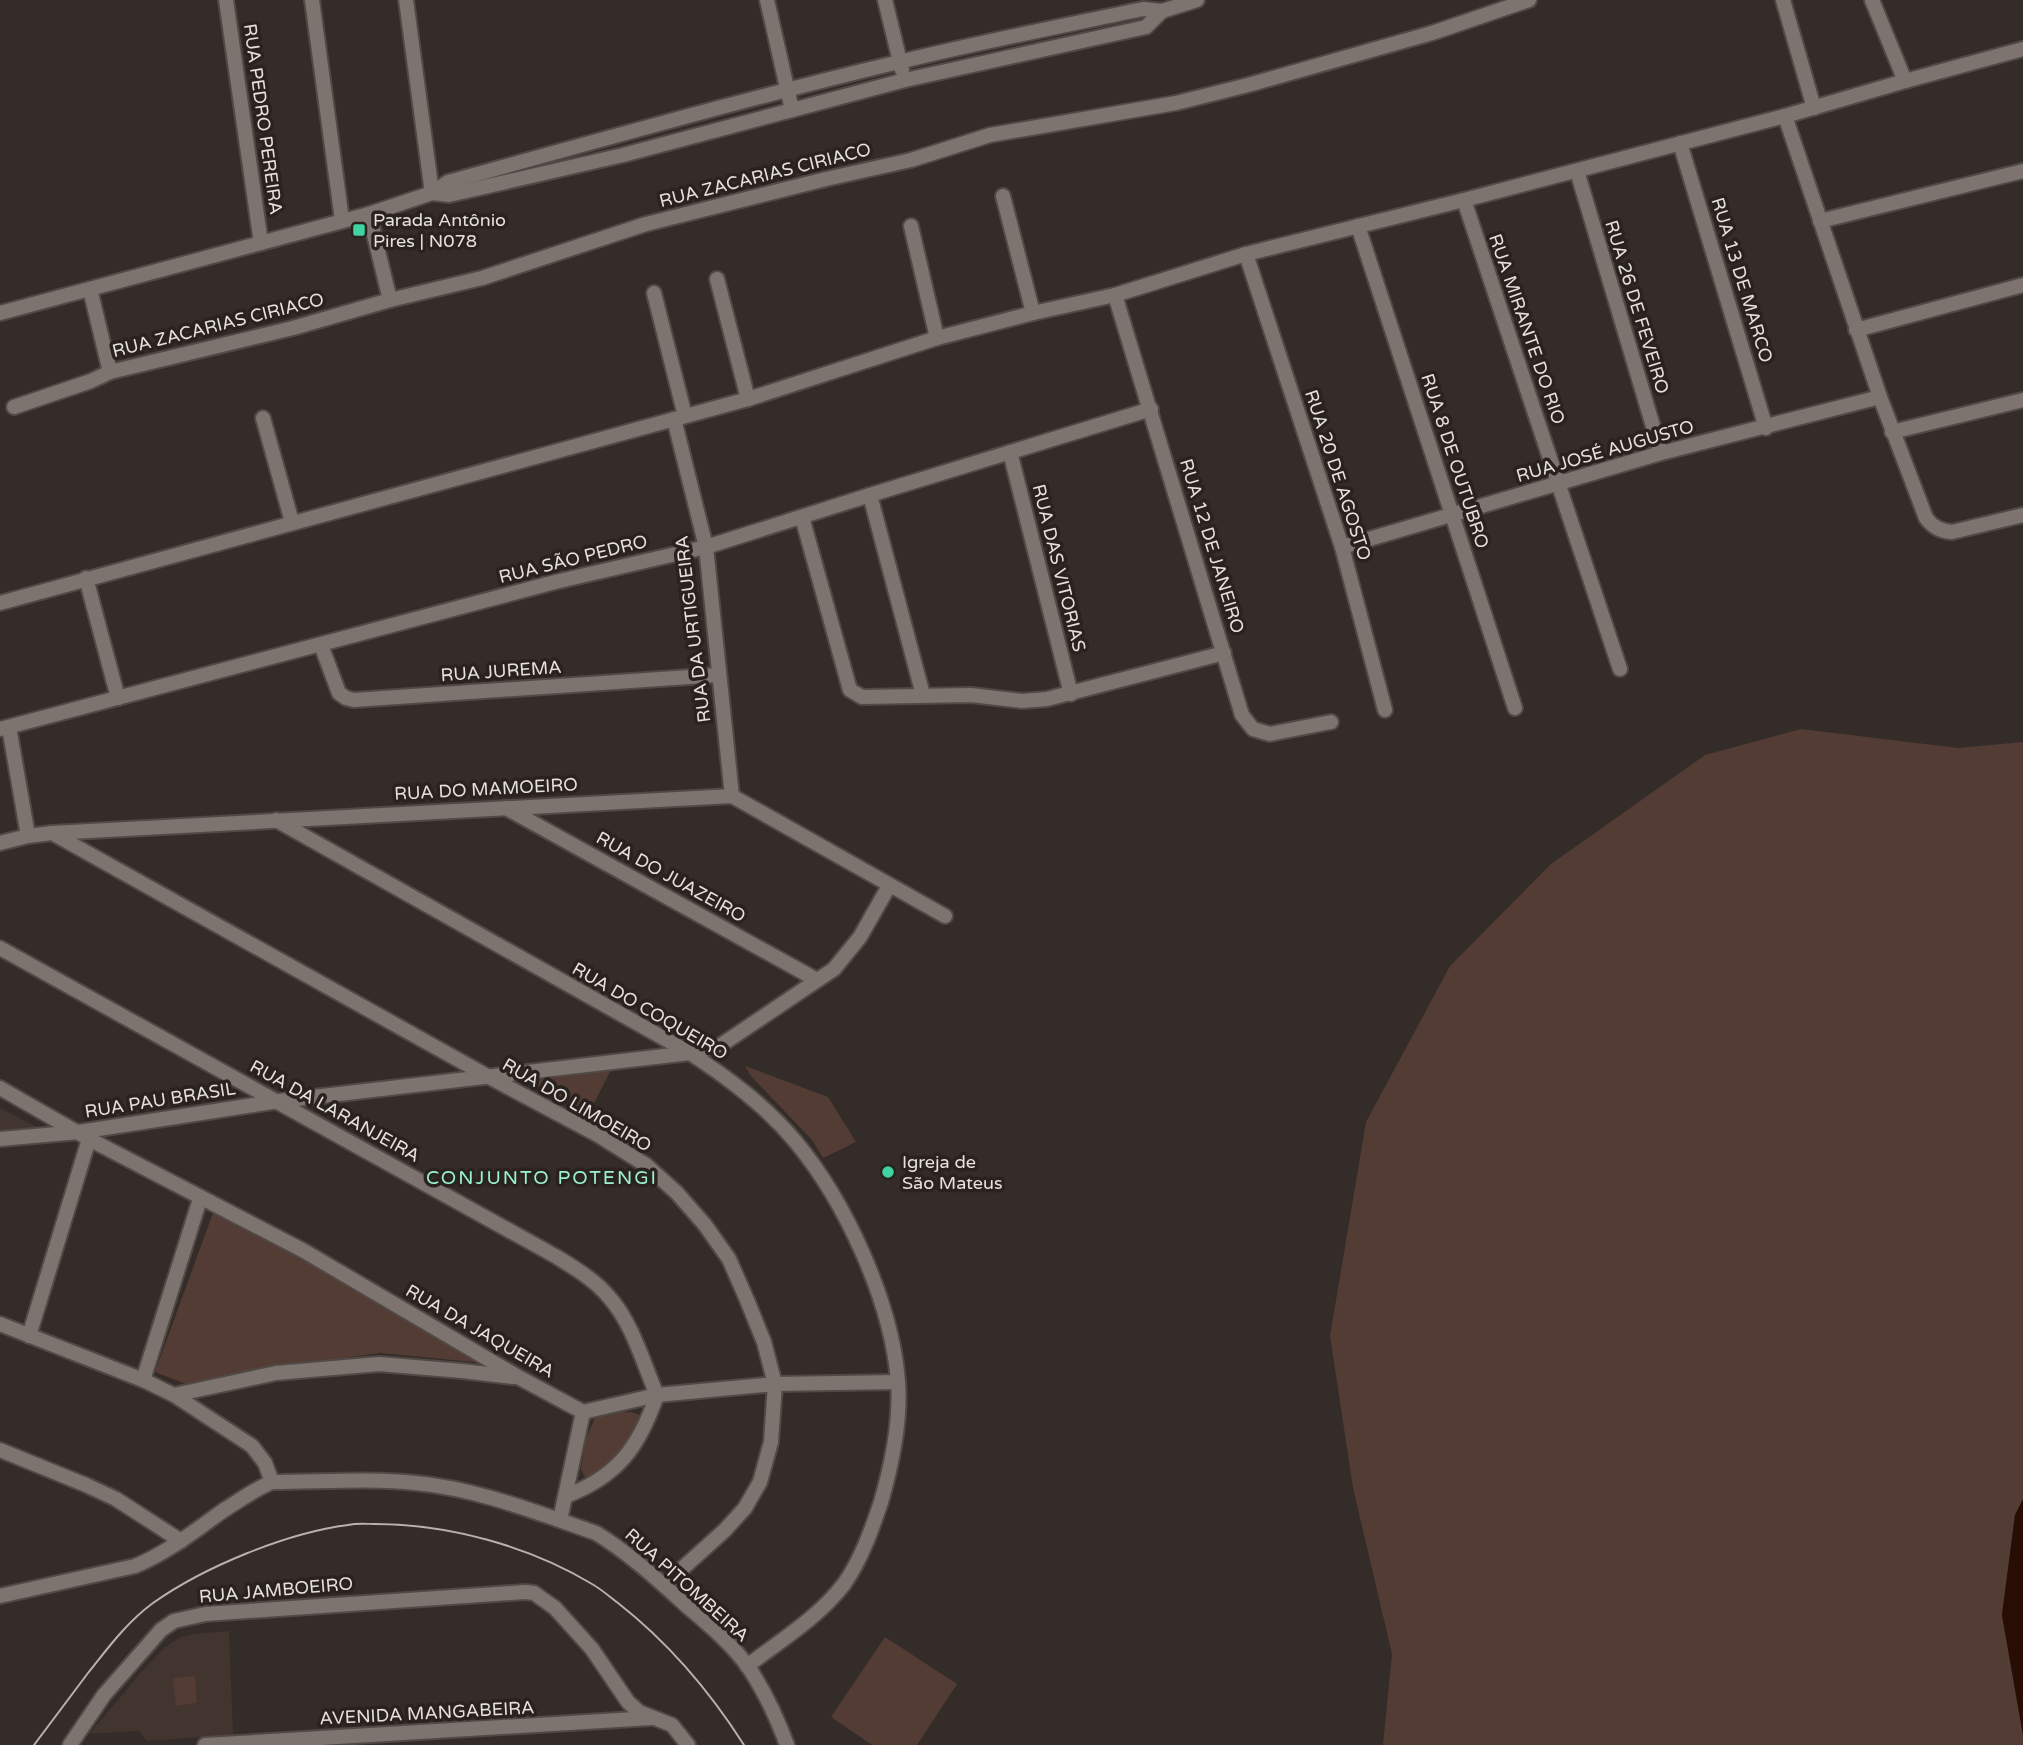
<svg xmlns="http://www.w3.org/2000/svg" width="2023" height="1745" viewBox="0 0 2023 1745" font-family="'Varela Round',sans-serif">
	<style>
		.built { fill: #42342f }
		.green { fill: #523c33 }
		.water { fill: #280d04 }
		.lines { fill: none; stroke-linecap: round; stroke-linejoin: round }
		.minor-casing { stroke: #514946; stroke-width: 18 }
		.minor { stroke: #7d736f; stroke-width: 14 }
		.tram { stroke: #b8b1af; stroke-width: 2 }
		.poi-dot { fill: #3fd4a2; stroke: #2a221f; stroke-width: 2.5 }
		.labels { text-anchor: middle; stroke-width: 7; stroke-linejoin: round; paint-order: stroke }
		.street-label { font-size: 18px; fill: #e6e0de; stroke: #2a221f }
		.poi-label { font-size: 18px; fill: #e6e0de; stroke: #2a221f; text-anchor: start }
		.neighbourhood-label { font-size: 19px; letter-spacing: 2px; fill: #99f1cd; stroke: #2a221f }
	</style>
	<rect width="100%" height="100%" fill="#342c28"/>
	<!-- built -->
	<g class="built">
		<polygon points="0,1108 37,1127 0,1133"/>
		<polygon points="229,1631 233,1735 147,1741 139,1731 89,1734 144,1669 163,1649 174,1641 181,1637 194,1634"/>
	</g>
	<!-- green -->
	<g class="green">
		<polygon points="1801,729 1958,748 2023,742 2023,1499 2015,1515 2002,1615 2023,1735 2023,1745 1383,1745 1392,1654 1353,1488 1330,1336 1366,1122 1450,966 1551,864 1705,755"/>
		<polygon points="745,1066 828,1097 856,1142 823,1158 812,1140 750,1075"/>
		<polygon points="612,1068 589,1113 526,1082"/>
		<polygon points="214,1210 484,1363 380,1353 295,1365 194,1387 155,1372"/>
		<polygon points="631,1412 646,1417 614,1459 587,1481 581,1469 586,1439 597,1413"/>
		<polygon points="885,1637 957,1684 917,1745 872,1745 831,1717"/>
		<polygon points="195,1676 197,1703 176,1706 173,1678"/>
	</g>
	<!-- water -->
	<polygon class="water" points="2023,1499 2023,1735 2002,1615 2015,1515"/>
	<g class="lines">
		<defs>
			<g id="minor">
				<polyline points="226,0 261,243"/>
				<polyline points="312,0 342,220"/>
				<polyline points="406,0 432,193"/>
				<polyline points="767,0 792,110"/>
				<polyline points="885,0 902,70"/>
				<polyline points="1783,0 1814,108"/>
				<polyline points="1872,0 1905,81"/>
				<path d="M1785,116L1880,397L1926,518C1933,527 1940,531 1952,532L2023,515"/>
				<polyline points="1680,143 1766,428"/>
				<polyline points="1577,171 1661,453"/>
				<polyline points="432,193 449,195 623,155 905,80 1146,27 1162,11 1197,0"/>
				<polyline points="1003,196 1033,313"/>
				<polyline points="1464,200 1620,669"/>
				<polyline points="369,214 390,300"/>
				<polyline points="1820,221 2023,171"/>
				<polyline points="911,226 937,338"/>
				<polyline points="1358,226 1515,708"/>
				<polyline points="1246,254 1342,547 1385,710"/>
				<polyline points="717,279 748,399"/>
				<polyline points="90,289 110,372"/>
				<polyline points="654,293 685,416"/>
				<polyline points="1115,295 1242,715 1253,729 1270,734 1331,722"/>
				<path d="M0,313L369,214L432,193L448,182C598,141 748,98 899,62C980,42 1062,26 1143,9L1162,11"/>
				<polyline points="1856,330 2023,285"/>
				<polyline points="14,407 91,381 110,372 293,328 390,300 482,278 646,224 826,179 911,160 990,135 1176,103 1248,85 1432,33 1529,0"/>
				<polyline points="263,418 292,522"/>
				<polyline points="674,419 706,547 732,796"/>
				<polyline points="1892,432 2023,400"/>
				<polyline points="1010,452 1071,694"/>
				<polyline points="870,495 923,695"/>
				<polyline points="802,517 850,690 862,697 971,695 1022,701 1047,699 1224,653"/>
				<polyline points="1342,547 1661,453 1880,397"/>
				<polyline points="86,578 118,698"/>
				<polyline points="0,603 748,399 937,338 1033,313 1115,295 1246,254 1464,200 1785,116 1905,81 2023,49"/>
				<polyline points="321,645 339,693 346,698 354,700 718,675"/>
				<polyline points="9,727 28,836"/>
				<polyline points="0,729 555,582 706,547 870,495 1151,409"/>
				<polyline points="506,808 817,980"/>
				<path d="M276,820L690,1053C728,1078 766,1106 795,1141C846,1202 892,1303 898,1382C901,1421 892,1464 881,1502C872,1529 861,1560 844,1584C819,1617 780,1641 747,1666"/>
				<polyline points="52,833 489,1077 598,1135 646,1165 677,1193 705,1225 729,1259 747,1300 764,1342 775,1384 771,1442 760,1482 745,1508 725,1530 664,1585"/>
				<polyline points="0,843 28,836 52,833 732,796 945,916"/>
				<path d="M0,948L557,1257C576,1269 595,1280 609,1297C633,1324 643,1363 657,1395C639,1447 618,1476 566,1496"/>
				<polyline points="0,1088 89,1139 304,1251 520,1378 583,1412 657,1395 775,1384 898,1382"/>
				<polyline points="0,1139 79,1132 279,1101 690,1053 718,1047 834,969 860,937 889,886"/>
				<polyline points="0,1324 143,1380 174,1395 252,1446 265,1463 272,1482"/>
				<polyline points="29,1336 89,1139"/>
				<polyline points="143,1380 200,1199"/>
				<polyline points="174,1395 276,1373 379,1364 462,1371 513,1377"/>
				<polyline points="0,1450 86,1485 116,1499 181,1541"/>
				<polyline points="560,1520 583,1412"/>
				<path d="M0,1596L135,1566C167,1553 196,1530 224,1510C240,1500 255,1489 272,1482C320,1482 369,1478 416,1483C478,1489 538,1513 596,1533C629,1553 659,1581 688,1607C710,1626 732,1644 749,1668C765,1692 777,1718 787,1745"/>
				<polyline points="70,1745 104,1695 161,1630 174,1621 205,1614 525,1592 534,1593 555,1608 592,1649 628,1702 639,1712 672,1725 688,1745"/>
				<polyline points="205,1745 651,1718"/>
			</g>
		</defs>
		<!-- minor casing -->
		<use href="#minor" class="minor-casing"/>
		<!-- minor -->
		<use href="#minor" class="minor"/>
		<!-- tram -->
		<path class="tram" d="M34,1745C52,1721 70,1697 88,1673C108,1648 127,1622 153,1603C204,1567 286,1533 348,1525C357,1523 366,1524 375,1524C448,1524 529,1546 592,1584C601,1589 610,1597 618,1603C669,1643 709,1690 744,1745"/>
	</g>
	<!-- markers -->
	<g class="poi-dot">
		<rect x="352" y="223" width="14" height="14" rx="3.5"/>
		<circle cx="888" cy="1172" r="7"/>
	</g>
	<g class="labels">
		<!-- street labels -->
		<g class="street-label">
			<text transform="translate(263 119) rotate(82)" y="6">RUA PEDRO PEREIRA</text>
			<text transform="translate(765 175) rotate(-14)" y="6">RUA ZACARIAS CIRIACO</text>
			<text transform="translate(1742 280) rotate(73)" y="6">RUA 13 DE MARCO</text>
			<text transform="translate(1637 307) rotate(73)" y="6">RUA 26 DE FEVEIRO</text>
			<text transform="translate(218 325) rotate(-14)" y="6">RUA ZACARIAS CIRIACO</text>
			<text transform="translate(1527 329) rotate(71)" y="6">RUA MIRANTE DO RIO</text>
			<text transform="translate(1605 451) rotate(-16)" y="6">RUA JOSÉ AUGUSTO</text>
			<text transform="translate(1455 461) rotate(72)" y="6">RUA 8 DE OUTUBRO</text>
			<text transform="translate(1338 475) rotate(72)" y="6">RUA 20 DE AGOSTO</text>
			<text transform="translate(1212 546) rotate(73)" y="6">RUA 12 DE JANEIRO</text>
			<text transform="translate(573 559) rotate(-14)" y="6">RUA SÃO PEDRO</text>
			<text transform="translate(1059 568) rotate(76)" y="6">RUA DAS VITORIAS</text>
			<text transform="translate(693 629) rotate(-97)" y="6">RUA DA URTIGUEIRA</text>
			<text transform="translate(501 671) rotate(-4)" y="6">RUA JUREMA</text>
			<text transform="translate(486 789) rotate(-3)" y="6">RUA DO MAMOEIRO</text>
			<text transform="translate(671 877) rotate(29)" y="6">RUA DO JUAZEIRO</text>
			<text transform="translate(650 1011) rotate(30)" y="6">RUA DO COQUEIRO</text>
			<text transform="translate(160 1100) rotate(-9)" y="6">RUA PAU BRASIL</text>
			<text transform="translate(577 1105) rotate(30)" y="6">RUA DO LIMOEIRO</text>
			<text transform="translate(335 1111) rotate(29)" y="6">RUA DA LARANJEIRA</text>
			<text transform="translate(480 1331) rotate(30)" y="6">RUA DA JAQUEIRA</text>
			<text transform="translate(687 1585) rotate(42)" y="6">RUA PITOMBEIRA</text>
			<text transform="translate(276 1590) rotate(-5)" y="6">RUA JAMBOEIRO</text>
			<text transform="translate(427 1713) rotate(-3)" y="6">AVENIDA MANGABEIRA</text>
		</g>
		<!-- poi labels -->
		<g class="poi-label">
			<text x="373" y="226">Parada Antônio<tspan x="373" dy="21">Pires | N078</tspan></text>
			<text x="902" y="1168">Igreja de<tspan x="902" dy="21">São Mateus</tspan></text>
		</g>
		<!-- neighbourhood labels -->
		<g class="neighbourhood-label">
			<text x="542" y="1184">CONJUNTO POTENGI</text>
		</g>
	</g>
</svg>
